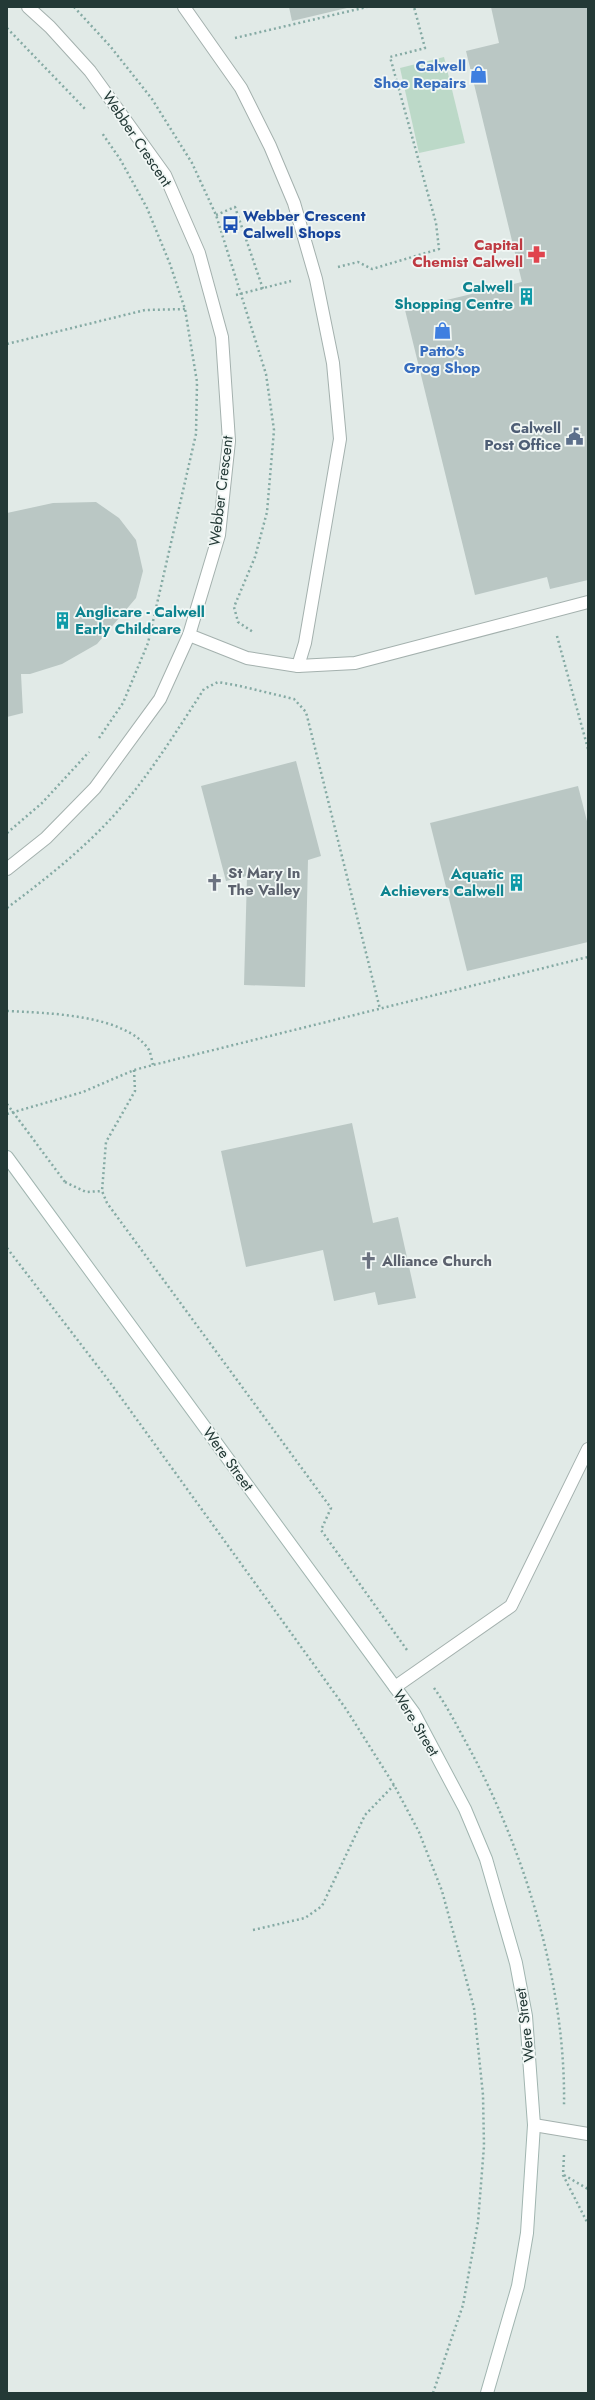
<svg xmlns="http://www.w3.org/2000/svg" width="595" height="2400" viewBox="0 0 595 2400" font-family="Jost,sans-serif">
	<style>
		.green { fill: #bcd9c8 }
		.building { fill: #bac7c4 }
		.lines { fill: none; stroke-linecap: round; stroke-linejoin: round }
		.lane-casing { stroke: #a4b1ae; stroke-width: 14 }
		.street-casing { stroke: #a4b1ae; stroke-width: 14 }
		.secondary-casing { stroke: #a1b5b0; stroke-width: 14 }
		.path { stroke: #85aaa4; stroke-width: 2.5; stroke-dasharray: 2 3; stroke-linecap: butt }
		.lane { stroke: #fff; stroke-width: 12 }
		.street { stroke: #fff; stroke-width: 12 }
		.secondary { stroke: #fff; stroke-width: 12 }
		.path-bridge { stroke: #85aaa4; stroke-width: 2.5; stroke-dasharray: 2 3; stroke-linecap: butt }
		.labels { text-anchor: middle; stroke-width: 3.5; stroke-linejoin: round; paint-order: stroke }
		.shop-label { font-size: 15px; font-weight: bold; fill: #366cbe; stroke: #f1f7f5; text-anchor: end }
		.street-label { font-size: 15px; fill: #233936; stroke: #f1f7f5 }
		.transit-label { font-size: 15px; font-weight: bold; fill: #164399; stroke: #f1f7f5; text-anchor: start }
		.health-label { font-size: 15px; font-weight: bold; fill: #be3a42; stroke: #f1f7f5; text-anchor: end }
		.culture-label { font-size: 15px; font-weight: bold; fill: #0d838f; stroke: #f1f7f5; text-anchor: end }
		.service-label { font-size: 15px; font-weight: bold; fill: #4e5e75; stroke: #f1f7f5; text-anchor: end }
		.worship-label { font-size: 15px; font-weight: bold; fill: #5b616d; stroke: #f1f7f5; text-anchor: start }
	</style>
	<rect width="100%" height="100%" fill="#e1eae7"/>
	<!-- green -->
	<polygon class="green" points="444,57 465,143 419,153 400,68"/>
	<!-- building -->
	<g class="building">
		<polygon points="289,7 347,7 347,8 292,21"/>
		<polygon points="491,7 588,7 588,580 550,589 547,577 475,595 405,310 522,282 466,51 499,43"/>
		<polygon points="96,502 119,518 136,540 143,571 136,598 97,644 62,664 30,674 21,674 23,713 7,717 7,513 53,503"/>
		<polygon points="296,761 321,856 308,860 305,987 244,985 247,876 226,881 201,786"/>
		<polygon points="578,786 588,825 588,942 467,971 430,823"/>
		<polygon points="352,1123 373,1223 398,1217 416,1298 378,1305 375,1292 334,1301 323,1250 246,1267 221,1151"/>
	</g>
	<g class="lines">
		<defs>
			<g id="lane">
				<polyline points="184,7 241,88 270,146 294,203 316,279 333,363 340,439 305,643 298,666"/>
				<polyline points="189,635 247,658 298,666 355,663 588,602"/>
				<polyline points="395,1687 511,1606 588,1449"/>
				<polyline points="534,2125 588,2134"/>
			</g>
			<polyline id="street" points="7,869 46,838 95,788 160,699 189,635 219,535 229,441 222,337 199,253 165,175 90,71 50,27 28,7"/>
			<polyline id="secondary" points="7,1157 414,1713 465,1809 486,1859 516,1963 526,2016 534,2125 527,2233 518,2286 487,2393"/>
		</defs>
		<!-- lane casing -->
		<use href="#lane" class="lane-casing"/>
		<!-- street casing -->
		<use href="#street" class="street-casing"/>
		<!-- secondary casing -->
		<use href="#secondary" class="secondary-casing"/>
		<!-- path -->
		<g class="path">
			<polyline points="74,7 110,46 152,99 192,163 216,215 266,374 274,430 267,512 255,557 234,607 238,622 253,632"/>
			<polyline points="7,28 86,110"/>
			<polyline points="235,38 367,7"/>
			<polyline points="216,215 235,207 263,289"/>
			<polyline points="338,267 358,262 372,269 439,249 436,223 390,57 425,48 414,7"/>
			<polyline points="236,295 291,281"/>
			<polyline points="7,344 145,310 185,309"/>
			<polyline points="557,636 588,749"/>
			<polyline points="99,738 123,703 148,643 196,434 197,382 185,309 170,264 147,208 120,159 102,133"/>
			<polyline points="7,833 42,803 89,752"/>
			<path d="M7,908C39,884 71,859 100,830C141,789 172,738 204,689L218,682L240,686L294,699L306,712L380,1009"/>
			<path d="M7,1011C45,1013 126,1014 149,1050C151,1054 152,1061 153,1065"/>
			<polyline points="134,1070 135,1091 106,1142 102,1191 107,1203 331,1508 321,1530 407,1650"/>
			<polyline points="7,1114 83,1092 134,1070 153,1065 588,957"/>
			<polyline points="65,1182 86,1192 102,1191"/>
			<polyline points="7,1248 109,1381 346,1709 394,1785 419,1832 442,1891 474,2008 483,2095 484,2146 478,2222 463,2305 433,2393"/>
			<path d="M434,1688C447,1706 457,1726 468,1746C525,1851 566,1985 564,2106"/>
			<polyline points="253,1930 305,1918 322,1906 365,1815 394,1785"/>
			<polyline points="564,2155 563,2175 588,2224"/>
			<polyline points="564,2175 588,2189"/>
		</g>
		<!-- lane -->
		<use href="#lane" class="lane"/>
		<!-- street -->
		<use href="#street" class="street"/>
		<!-- secondary -->
		<use href="#secondary" class="secondary"/>
		<!-- path-bridge -->
		<polyline class="path-bridge" points="7,1104 65,1182"/>
	</g>
	<!-- icons -->
	<defs>
		<symbol id="shop-bare" viewBox="-9 -9 18 18"><path d="M-5-2.5h2.3a2.7 3.5 0 0 1 5.4 0H5L5.5 6h-11ZM-1.5-2.5h3a1.5 2.3 0 0 0-3 0Z" fill="#3f7fe0" stroke="#f1f7f5" stroke-width="2.5" paint-order="stroke"/></symbol>
		<symbol id="bus-bare" viewBox="-9 -9 18 18"><path d="M-5-6H5V4H4V6H2V4H-2V6H-4V4H-5ZM-3.5-4V0h7V-4ZM-3.5 1.2v1.5H-2V1.2ZM2 1.2v1.5H3.5V1.2Z" fill="#1a4fb4" stroke="#f1f7f5" stroke-width="2.5" paint-order="stroke"/></symbol>
		<symbol id="pharmacy-bare" viewBox="-9 -9 18 18"><path d="M-2-6h4v4h4v4h-4v4h-4v-4h-4v-4h4Z" fill="#e0444e" stroke="#f1f7f5" stroke-width="2.5" paint-order="stroke"/></symbol>
		<symbol id="building-bare" viewBox="-9 -9 18 18"><path d="M-4-6H4V6H1V3H-1V6H-4ZM-2.5-4.3h1.7v1.8h-1.7ZM.8-4.3h1.7v1.8H.8ZM-2.5-1h1.7V.8h-1.7ZM.8-1h1.7V.8H.8Z" fill="#0f9aa8" stroke="#f1f7f5" stroke-width="2.5" paint-order="stroke"/></symbol>
		<symbol id="civic-bare" viewBox="-9 -9 18 18"><path d="M-.6-6.5H3V-4.5H.6V-3L4-1V1h2V6H-6V1h2V-1L-.6-3ZM-1.2 2.5V6h2.4V2.5Z" fill="#5c6f8a" stroke="#f1f7f5" stroke-width="2.5" paint-order="stroke"/></symbol>
		<symbol id="church-bare" viewBox="-9 -9 18 18"><path d="M-1.2-6h2.4v3.5h3.3v2.4h-3.3V6h-2.4V-.1h-3.3v-2.4h3.3Z" fill="#6b7280" stroke="#f1f7f5" stroke-width="2.5" paint-order="stroke"/></symbol>
	</defs>
	<g fill-rule="evenodd">
		<use href="#shop-bare" x="466" y="62" width="25" height="25"/>
		<use href="#bus-bare" x="218" y="212" width="25" height="25"/>
		<use href="#pharmacy-bare" x="524" y="242" width="25" height="25"/>
		<use href="#building-bare" x="514" y="284" width="25" height="25"/>
		<use href="#shop-bare" x="430" y="318" width="25" height="25"/>
		<use href="#civic-bare" x="562" y="424" width="25" height="25"/>
		<use href="#building-bare" x="50" y="608" width="25" height="25"/>
		<use href="#church-bare" x="202" y="870" width="25" height="25"/>
		<use href="#building-bare" x="504" y="870" width="25" height="25"/>
		<use href="#church-bare" x="356" y="1248" width="25" height="25"/>
	</g>
	<g class="labels">
		<!-- shop labels -->
		<g class="shop-label">
			<text x="466" y="71">Calwell<tspan x="466" dy="17">Shoe Repairs</tspan></text>
			<text x="442" y="356" text-anchor="middle">Patto's<tspan x="442" dy="17">Grog Shop</tspan></text>
		</g>
		<!-- street labels -->
		<g class="street-label">
			<text transform="translate(137 139) rotate(56)" y="5">Webber Crescent</text>
			<text transform="translate(221 491) rotate(-83)" y="5">Webber Crescent</text>
			<text transform="translate(228 1459) rotate(54)" y="5">Were Street</text>
			<text transform="translate(416 1723) rotate(59)" y="5">Were Street</text>
			<text transform="translate(525 2025) rotate(-97)" y="5">Were Street</text>
		</g>
		<!-- transit labels -->
		<g class="transit-label">
			<text x="243" y="221">Webber Crescent<tspan x="243" dy="17">Calwell Shops</tspan></text>
		</g>
		<!-- health labels -->
		<g class="health-label">
			<text x="523" y="250">Capital<tspan x="523" dy="17">Chemist Calwell</tspan></text>
		</g>
		<!-- culture labels -->
		<g class="culture-label">
			<text x="513" y="292">Calwell<tspan x="513" dy="17">Shopping Centre</tspan></text>
			<text x="75" y="617" text-anchor="start">Anglicare - Calwell<tspan x="75" dy="17">Early Childcare</tspan></text>
			<text x="504" y="879">Aquatic<tspan x="504" dy="17">Achievers Calwell</tspan></text>
		</g>
		<!-- service labels -->
		<g class="service-label">
			<text x="561" y="433">Calwell<tspan x="561" dy="17">Post Office</tspan></text>
		</g>
		<!-- worship labels -->
		<g class="worship-label">
			<text x="228" y="878">St Mary In<tspan x="228" dy="17">The Valley</tspan></text>
			<text x="382" y="1266">Alliance Church</text>
		</g>
	</g>
	<!-- border -->
	<rect width="595" height="2400" fill="none" stroke="#233936" stroke-width="16"/>
</svg>
